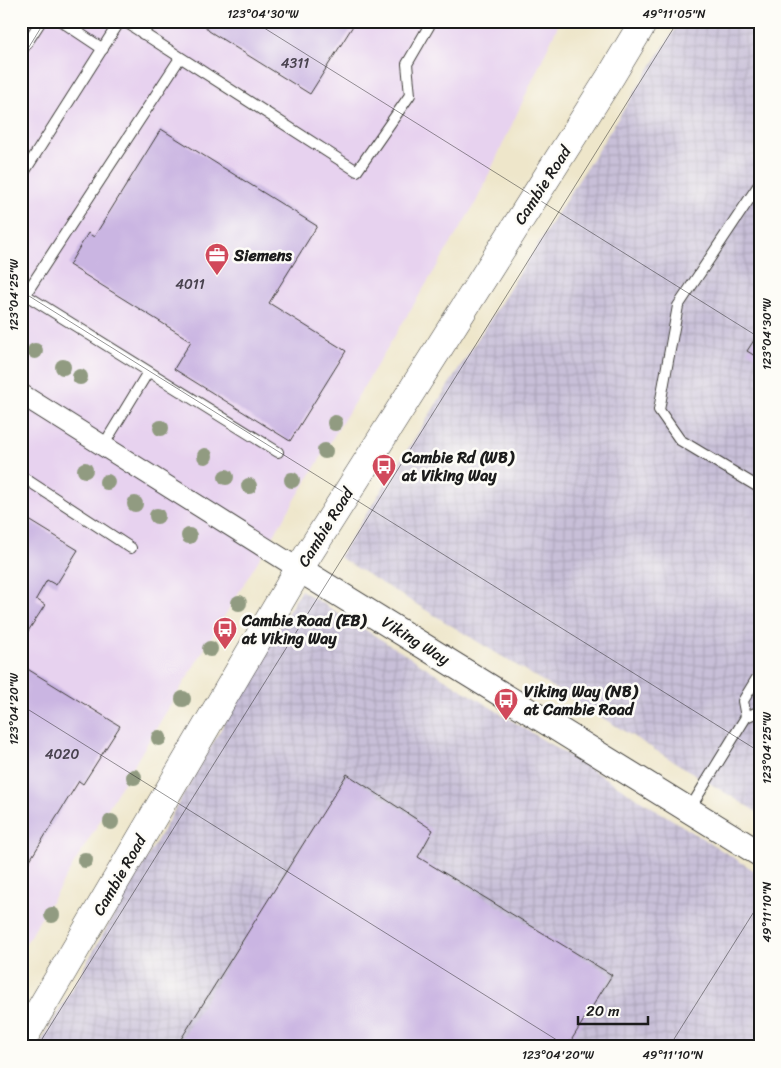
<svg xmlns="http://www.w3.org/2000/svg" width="781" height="1068" viewBox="0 0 781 1068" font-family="Sriracha,sans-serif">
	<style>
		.built { fill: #e7d2ef }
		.industrial { fill: url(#industrial-grid) }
		.building { fill: #cab5e2 }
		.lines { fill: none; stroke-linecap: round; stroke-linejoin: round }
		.service-casing { stroke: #3c3a36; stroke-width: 12 }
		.minor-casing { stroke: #3c3a36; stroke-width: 22 }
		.tertiary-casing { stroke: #3c3a36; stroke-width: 27 }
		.secondary-casing { stroke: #3c3a36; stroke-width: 29 }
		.service { stroke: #fff; stroke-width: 10 }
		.minor { stroke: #fff; stroke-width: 20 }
		.tertiary { stroke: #fff; stroke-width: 25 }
		.secondary { stroke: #fff; stroke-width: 28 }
		.tree { fill: #919b81 }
		.ticks { fill: none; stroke: #1c1c1c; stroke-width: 1; stroke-opacity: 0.45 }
		.labels { text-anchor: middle; stroke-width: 5; stroke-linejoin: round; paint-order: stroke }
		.number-label { font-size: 14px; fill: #48424e }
		.street-label { font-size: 16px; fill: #1c1c1c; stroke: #fdfcf7 }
		.poi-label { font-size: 16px; font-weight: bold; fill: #1c1c1c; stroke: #fdfcf7; text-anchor: start }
		.neatline { fill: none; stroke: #1c1c1c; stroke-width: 2 }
		.ticks-label { font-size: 12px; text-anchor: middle; fill: #1c1c1c }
	</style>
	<defs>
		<pattern id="industrial-grid" width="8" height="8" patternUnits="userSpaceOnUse" patternTransform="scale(1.25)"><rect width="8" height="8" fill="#c8bfd8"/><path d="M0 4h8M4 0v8" fill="none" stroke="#aba4b9"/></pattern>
	</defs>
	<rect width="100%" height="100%" fill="#fdfcf7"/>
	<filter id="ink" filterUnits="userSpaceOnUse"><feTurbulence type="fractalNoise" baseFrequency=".02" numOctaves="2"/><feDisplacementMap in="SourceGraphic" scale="10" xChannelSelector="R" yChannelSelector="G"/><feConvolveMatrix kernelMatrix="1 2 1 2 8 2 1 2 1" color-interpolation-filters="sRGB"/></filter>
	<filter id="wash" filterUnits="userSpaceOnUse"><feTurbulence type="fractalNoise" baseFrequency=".0096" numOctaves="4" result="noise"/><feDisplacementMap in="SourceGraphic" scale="20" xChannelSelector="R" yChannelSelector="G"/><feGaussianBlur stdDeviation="1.12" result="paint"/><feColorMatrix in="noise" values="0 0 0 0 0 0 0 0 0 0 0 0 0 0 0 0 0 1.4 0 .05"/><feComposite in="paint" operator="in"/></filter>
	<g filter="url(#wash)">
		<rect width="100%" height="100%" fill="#eee6ca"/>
		<!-- built -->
		<polygon class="built" points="21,21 560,21 476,202 21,951"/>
		<!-- industrial -->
		<g class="industrial">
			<polygon points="680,21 760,21 760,814 339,557"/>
			<polygon points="301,590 760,874 760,1047 38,1047"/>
		</g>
		<g id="blocks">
			<!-- building -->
			<g class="building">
				<polygon points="201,21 356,21 310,94 209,31"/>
				<polygon points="161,129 317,226 269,303 346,351 290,441 174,369 191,341 69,265 88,233 94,237"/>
				<polygon points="760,331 760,359 747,351"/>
				<polygon points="21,515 78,550 56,585 47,580 36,599 45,605 21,642"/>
				<polygon points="21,665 120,726 83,784 79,781 28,863 21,858"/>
				<polygon points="347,774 433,830 418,857 612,975 567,1047 176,1047"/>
			</g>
		</g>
	</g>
	<g filter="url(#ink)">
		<use href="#blocks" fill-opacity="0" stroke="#3c3a36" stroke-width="1"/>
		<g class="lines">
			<defs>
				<g id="service">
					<polyline points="61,21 103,49"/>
					<polyline points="124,21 357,171 410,95 407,64 432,21"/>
					<polyline points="143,34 151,21"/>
					<polyline points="21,52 41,21"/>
					<polyline points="21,177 120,21"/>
					<polyline points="760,183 678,306 659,410 680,440 760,488"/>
					<polyline points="21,292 278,452"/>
					<polyline points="25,295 180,58"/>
					<polyline points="21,410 28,399"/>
					<polyline points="103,446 148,372"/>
					<polyline points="21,476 131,548"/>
					<polyline points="746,717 743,701 760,673"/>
					<polyline points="689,810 746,717 760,711"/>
				</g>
				<polyline id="minor" points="21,394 299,569"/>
				<polyline id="tertiary" points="299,569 760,854"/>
				<polyline id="secondary" points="21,1042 299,569 611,76 644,21"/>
			</defs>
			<!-- service casing -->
			<use href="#service" class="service-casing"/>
			<!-- minor casing -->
			<use href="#minor" class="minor-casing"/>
			<!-- tertiary casing -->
			<use href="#tertiary" class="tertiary-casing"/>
			<!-- secondary casing -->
			<use href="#secondary" class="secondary-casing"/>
			<!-- service -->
			<use href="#service" class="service"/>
			<!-- minor -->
			<use href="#minor" class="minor"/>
			<!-- tertiary -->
			<use href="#tertiary" class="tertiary"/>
			<!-- secondary -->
			<use href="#secondary" class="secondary"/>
		</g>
		<!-- trees -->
		<g class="tree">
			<circle cx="35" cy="351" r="8"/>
			<circle cx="63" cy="367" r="8"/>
			<circle cx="80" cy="377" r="8"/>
			<circle cx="335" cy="423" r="8"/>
			<circle cx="161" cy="428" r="8"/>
			<circle cx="325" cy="451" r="8"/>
			<circle cx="205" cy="456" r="8"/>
			<circle cx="85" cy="470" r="8"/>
			<circle cx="226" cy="477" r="8"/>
			<circle cx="292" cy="480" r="8"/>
			<circle cx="107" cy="482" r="8"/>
			<circle cx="249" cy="486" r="8"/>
			<circle cx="135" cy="504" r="8"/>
			<circle cx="157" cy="516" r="8"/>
			<circle cx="189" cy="536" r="8"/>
			<circle cx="239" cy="603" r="8"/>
			<circle cx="210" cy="649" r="8"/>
			<circle cx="183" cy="699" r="8"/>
			<circle cx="159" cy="738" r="8"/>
			<circle cx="134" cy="777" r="8"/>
			<circle cx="111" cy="822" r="8"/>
			<circle cx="85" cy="860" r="8"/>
			<circle cx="52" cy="915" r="8"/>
		</g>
	</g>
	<!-- ticks -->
	<path class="ticks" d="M253,21L760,338M21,60L45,21M21,291L760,752M21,705L568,1047M37,1047L678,21M669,1047L760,902"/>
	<!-- icons -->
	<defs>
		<symbol id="office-pin" viewBox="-11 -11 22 30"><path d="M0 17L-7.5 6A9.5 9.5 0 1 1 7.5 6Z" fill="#d1495b" stroke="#fdfcf7"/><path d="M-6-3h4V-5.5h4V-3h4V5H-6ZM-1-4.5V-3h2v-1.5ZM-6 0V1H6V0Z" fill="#fff"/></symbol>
		<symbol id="bus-pin" viewBox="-11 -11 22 30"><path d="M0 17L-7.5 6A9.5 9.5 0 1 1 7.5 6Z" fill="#d1495b" stroke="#fdfcf7"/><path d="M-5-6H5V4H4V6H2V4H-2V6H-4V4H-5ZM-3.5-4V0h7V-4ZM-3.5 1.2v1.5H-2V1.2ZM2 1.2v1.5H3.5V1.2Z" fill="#fff"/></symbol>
	</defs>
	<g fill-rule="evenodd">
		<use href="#office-pin" x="203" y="241" width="28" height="38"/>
		<use href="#bus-pin" x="370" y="452" width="28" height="38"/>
		<use href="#bus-pin" x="211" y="615" width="28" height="38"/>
		<use href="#bus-pin" x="492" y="686" width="28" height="38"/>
	</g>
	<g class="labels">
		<!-- number labels -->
		<g class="number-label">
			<text x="295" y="68">4311</text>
			<text x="190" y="289">4011</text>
			<text x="62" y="759">4020</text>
		</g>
		<!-- street labels -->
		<g class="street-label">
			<text transform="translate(542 185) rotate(-57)" y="6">Cambie Road</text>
			<text transform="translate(325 527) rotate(-58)" y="6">Cambie Road</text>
			<text transform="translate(416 640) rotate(32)" y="6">Viking Way</text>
			<text transform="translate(119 875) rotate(-60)" y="6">Cambie Road</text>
		</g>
		<!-- poi labels -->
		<g class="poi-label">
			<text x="234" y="261">Siemens</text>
			<text x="402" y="463">Cambie Rd (WB)<tspan x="402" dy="18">at Viking Way</tspan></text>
			<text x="242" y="626">Cambie Road (EB)<tspan x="242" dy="18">at Viking Way</tspan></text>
			<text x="524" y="697">Viking Way (NB)<tspan x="524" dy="18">at Cambie Road</tspan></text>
		</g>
	</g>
	<!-- margin -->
	<rect width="781" height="1068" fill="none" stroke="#fdfcf7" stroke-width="55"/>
	<!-- scale -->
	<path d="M578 1016v8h70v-8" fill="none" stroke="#1c1c1c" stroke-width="2.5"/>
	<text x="586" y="1016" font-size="15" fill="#1c1c1c" stroke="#fdfcf7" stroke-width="4" paint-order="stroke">20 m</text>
	<rect x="28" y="28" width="726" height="1012" class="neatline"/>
	<g class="ticks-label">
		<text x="263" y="18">123°04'30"W</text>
		<text x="674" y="18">49°11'05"N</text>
		<text transform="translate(14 295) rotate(-90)" y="4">123°04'25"W</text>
		<text transform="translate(767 334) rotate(-90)" y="4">123°04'30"W</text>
		<text transform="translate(14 709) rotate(-90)" y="4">123°04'20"W</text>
		<text transform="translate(767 748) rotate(-90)" y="4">123°04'25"W</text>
		<text transform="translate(767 912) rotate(-90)" y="4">49°11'10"N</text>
		<text x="558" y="1059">123°04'20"W</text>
		<text x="673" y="1059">49°11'10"N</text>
	</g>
</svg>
